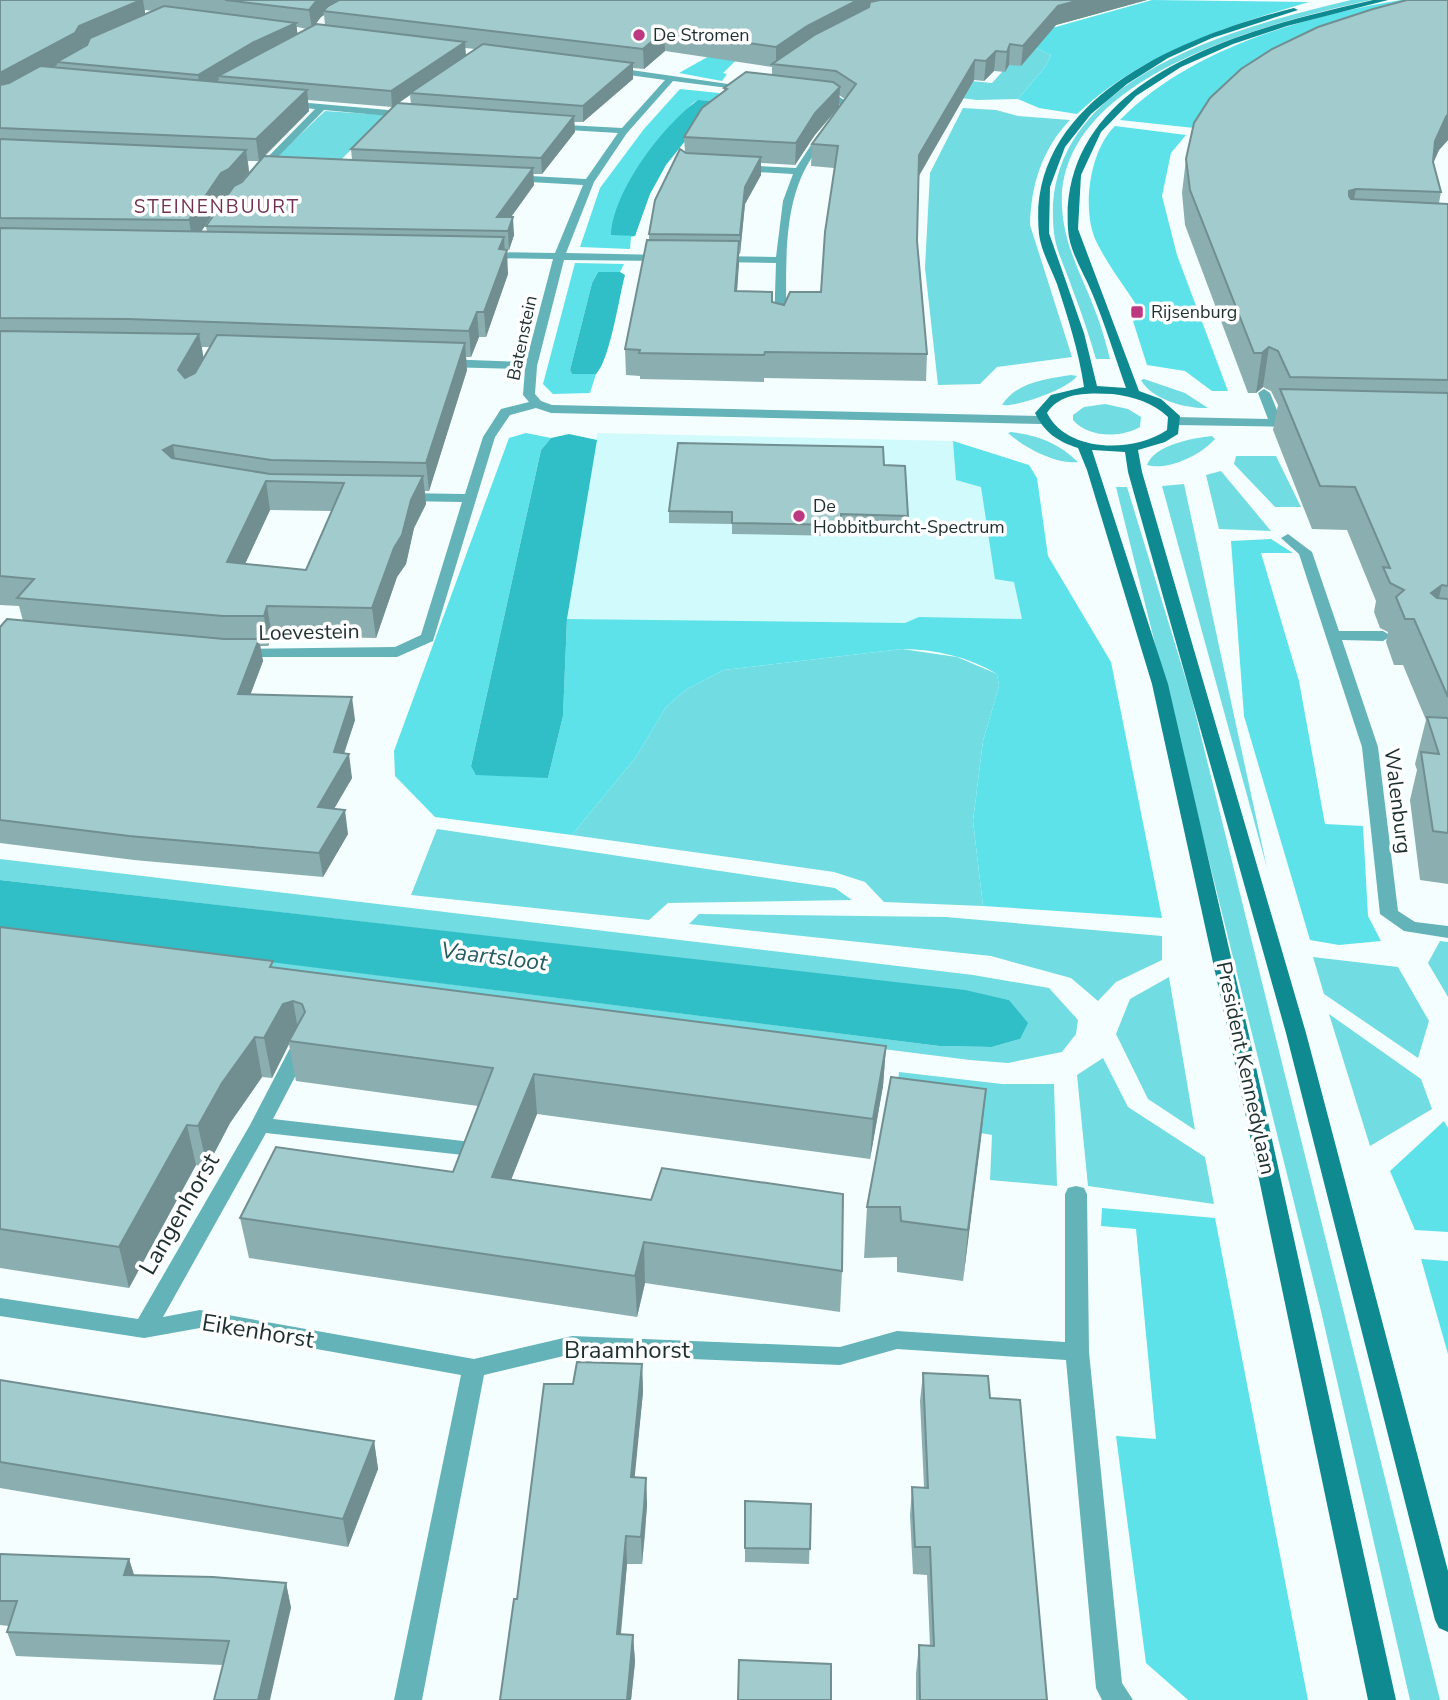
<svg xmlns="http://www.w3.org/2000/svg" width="1448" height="1700" viewBox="0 0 1448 1700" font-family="'Nunito Sans',sans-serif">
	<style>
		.built { fill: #d0fafc }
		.green { fill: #72dce3 }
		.forest { fill: #5de2ea }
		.water { fill: #30bfc7 }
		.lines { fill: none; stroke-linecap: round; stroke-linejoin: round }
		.street { fill: #63b3b8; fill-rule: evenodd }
		.secondary { fill: #108a91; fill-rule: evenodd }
		.wall { fill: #8bafb1; fill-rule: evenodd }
		.shaded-wall { fill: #718e90 }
		.building { fill: #a2cbce; stroke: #718e90; stroke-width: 2; fill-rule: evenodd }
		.poi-dot { fill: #bc3981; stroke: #fff; stroke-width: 2.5 }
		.labels { text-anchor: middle; stroke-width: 7; stroke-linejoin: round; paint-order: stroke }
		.far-poi-label { font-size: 18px; fill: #1e2f30; stroke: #fff; text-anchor: start }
		.far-street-label { font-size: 18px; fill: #1e2f30; stroke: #fff }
		.far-neighbourhood-label { font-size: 19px; letter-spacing: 2px; fill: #713051; stroke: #fff }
		.street-label { font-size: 21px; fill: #1e2f30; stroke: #fff }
		.water-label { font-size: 23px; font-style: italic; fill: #265d61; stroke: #fff }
		.near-street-label { font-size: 24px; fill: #1e2f30; stroke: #fff }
	</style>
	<rect width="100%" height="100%" fill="#f5fefe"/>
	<!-- built -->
	<polygon class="built" points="597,433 953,441 1001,460 1029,628 567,619"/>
	<!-- green -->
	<g class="green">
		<path d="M1351,0H1371C1272,22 1055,75 1062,207C1064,247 1083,277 1096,313C1102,328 1106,344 1110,359H1096C1089,335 1081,311 1072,288C1066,270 1056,251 1054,233C1036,78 1237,27 1351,0Z"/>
		<polygon points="1021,41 1051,55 1045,67 1018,99 977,100 873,87 890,73 992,83 1020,52"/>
		<path d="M963,108L996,110L1018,116L1070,120C1042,149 1031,185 1030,225L1072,357L997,367L980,384L938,385L925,268L930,173Z"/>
		<polygon points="325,111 385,115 335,166 271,162"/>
		<path d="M1071,375L1077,376C1068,389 1018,407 1002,405C1016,382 1047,379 1071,375Z"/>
		<path d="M1144,379L1185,393L1208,408C1187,409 1152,400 1141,380Z"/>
		<path d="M1105,404L1128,409L1141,417L1140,427C1121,438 1088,438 1073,420V415L1084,407Z"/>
		<path d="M1011,432C1037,435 1059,443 1078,462C1055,464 1025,448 1008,433Z"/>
		<path d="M1212,436L1215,439C1201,455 1168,471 1147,465C1154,445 1193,438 1212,436Z"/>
		<polygon points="1236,456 1276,456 1301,507 1275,507 1234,464"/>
		<polygon points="1221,471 1271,531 1219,529 1206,475"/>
		<polygon points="1184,484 1267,868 1162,486"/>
		<polygon points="1116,487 1127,487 1191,696 1440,1700 1410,1700 1321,1311"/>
		<polygon points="902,649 957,657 997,674 999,686 983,741 973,821 983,906 884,902 865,882 834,872 572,835 636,757 666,707 687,689 724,670"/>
		<polygon points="437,829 835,888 852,900 668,903 649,920 411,895"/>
		<polygon points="0,859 973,975 1049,988 1078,1020 1076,1034 1062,1052 1008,1063 970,1060 0,938 0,927 939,1046 992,1047 1020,1039 1009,1000 965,991 0,880"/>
		<polygon points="699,914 946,917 1162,936 1162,960 1116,982 1098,1001 1071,978 991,956 689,924"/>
		<polygon points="1440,941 1448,942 1448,997 1428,963"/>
		<polygon points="1313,957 1398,967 1429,1021 1418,1058 1324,994"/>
		<polygon points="1169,977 1195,1130 1148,1099 1116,1034 1130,999"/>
		<polygon points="1329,1014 1421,1079 1432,1109 1370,1146"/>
		<polygon points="1103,1058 1128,1107 1205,1157 1214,1204 1088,1186 1077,1075"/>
		<polygon points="899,1072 1002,1084 1054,1084 1057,1186 990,1180 992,1135 894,1118"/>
	</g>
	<!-- forest -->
	<g class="forest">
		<path d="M1152,0L1309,2C1226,26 1141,54 1077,114L1039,108L1018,99L1045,67L1051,55L1021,41L1027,35Z"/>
		<path d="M1401,0H1448L1194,128L1120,120C1189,49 1305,16 1401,0Z"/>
		<polygon points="784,14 723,73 727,74 722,81 679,73"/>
		<polygon points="680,89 719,93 717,101 698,100 693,103 657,141 635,236 631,237 630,249 580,247 600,188 644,129"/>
		<path d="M1115,126L1186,135L1171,153L1162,196L1177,255L1228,391H1212L1185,371L1147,365L1133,321L1144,317C1129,292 1110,269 1097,243C1081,212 1089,151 1115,126Z"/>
		<polygon points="575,263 624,264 620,272 598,272 592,283 570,370 572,374 596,374 590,393 553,394 543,384"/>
		<path d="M526,433L551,438L541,450L471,766L548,778L563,716L567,619L905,623L919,617L1022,619L1014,582L995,579L981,487L956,480L953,441L1029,465L1037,478L1048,556L1111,662L1162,918L983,906L973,821L983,741L999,686L997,674C969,657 935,649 902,649L724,670L687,689L666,707L636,757L572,835L435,817L395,776L394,751L509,438Z"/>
		<polygon points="1271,539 1293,553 1261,553 1299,681 1325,824 1363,826 1368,916 1381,941 1339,945 1310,940 1244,716 1231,541"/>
		<polygon points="1444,1121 1448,1128 1448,1232 1415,1230 1390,1171"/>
		<polygon points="1102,1208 1215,1218 1308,1700 1188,1700 1146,1663 1116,1436 1156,1439 1136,1229 1101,1226"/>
		<polygon points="1421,1259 1448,1261 1448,1354"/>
	</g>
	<!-- water -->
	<g class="water">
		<path d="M698,100L717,101L666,165L650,194L635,236L611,235C613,191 663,125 698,100Z"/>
		<path d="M598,272H620L625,275C619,297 610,360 596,374H572L570,370L592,283Z"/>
		<polygon points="569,434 597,440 567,619 563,716 548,778 476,775 471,766 541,450 551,438"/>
		<polygon points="0,880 965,990 1009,1000 1028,1023 1020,1039 992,1047 939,1046 0,928"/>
	</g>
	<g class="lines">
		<!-- street -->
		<g class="street">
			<polygon points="610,67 756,88 752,91 673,81 627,133 594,182 566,253 665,255 670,258 665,261 564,260 537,366 535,394 541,401 552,405 1042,416 1048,420 1042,424 551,413 536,408 510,415 495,437 433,641 397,657 232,657 229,654 237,649 395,647 421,635 462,502 402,501 395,497 402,493 465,494 483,437 501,409 529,402 523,395 525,369 444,367 438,363 444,359 526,362 553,259 483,258 478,255 483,252 555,253 583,185 512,181 507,178 512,175 586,179 618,133 551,129 548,128 548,124 622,128 665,80 607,72 607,68"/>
			<path d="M818,93L838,96L853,106C838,124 821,141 809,162C781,209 787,272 786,326L780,329L774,326L776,263L717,262L712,259L717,256L776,257L783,201L793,174L737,171L732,168L737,165L796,168L817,136L843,107L833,100L815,98V94Z"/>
			<polygon points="286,101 411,112 416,115 411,118 324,110 262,173 256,173 256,169 315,109 283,106 283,102"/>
			<polygon points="1264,389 1270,393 1281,420 1302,421 1302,427 1175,425 1169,421 1175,417 1268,419 1258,393"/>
			<polygon points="1288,534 1312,552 1339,631 1383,631 1391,636 1383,641 1342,640 1378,747 1398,911 1415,922 1448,926 1448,938 1404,931 1380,914 1362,747 1299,554 1281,538"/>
			<polygon points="299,1043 306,1045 309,1050 273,1119 463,1141 470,1143 473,1148 470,1153 463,1155 266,1133 163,1317 200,1310 474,1359 572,1336 840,1347 897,1331 1065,1342 1065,1194 1068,1188 1076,1186 1084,1188 1087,1194 1089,1352 1122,1683 1133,1700 1102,1700 1096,1688 1066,1360 897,1349 840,1365 572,1354 484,1375 422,1700 394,1700 461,1375 200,1328 144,1338 0,1316 0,1298 138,1319 250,1125 289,1050 292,1045"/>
		</g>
		<!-- secondary -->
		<path class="secondary" d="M1373,0H1388L1287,26L1233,44L1181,67L1136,96L1101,132L1081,175L1078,229L1139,391L1161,399L1180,416L1178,434L1165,442L1138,450L1142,472L1306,1033L1448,1571V1632L1439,1628L1435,1620L1286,1033L1128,472L1125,452L1092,450L1168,684L1248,1031L1396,1700H1368L1228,1031L1152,684L1087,470L1078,448C1057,441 1045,433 1035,413L1051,395L1084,387C1079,352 1068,318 1057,284C1051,268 1041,251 1039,234C1025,97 1187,35 1294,8L1298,10L1212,38L1168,58L1127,84L1091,114L1065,147L1050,187L1049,233L1084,333L1097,386L1126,388C1115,357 1105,324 1092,293C1084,273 1069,251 1068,229C1058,72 1255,27 1373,0ZM1113,394C1134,397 1152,402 1168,417L1167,430C1134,453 1067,453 1047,413C1061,391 1090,393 1113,394Z"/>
	</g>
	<!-- wall -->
	<g class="wall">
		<path d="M0,0H1147L1056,25L1021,66L1009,65L1005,72L994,71L984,81L974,80L919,176L917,241L927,354L926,381L764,378V382L689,380L640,379V376L626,375L625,349L649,240V234L685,152L684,137L724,91V88L772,75V67L665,51L644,69L633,68V79L583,122H574L575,132L542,174H533L534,185L511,217L514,235L509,250L504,249L508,274L486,337H479L471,357H466L467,370L429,491H425L426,504L414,528L406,564L397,577L376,638L272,636L268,646H260L263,661L250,695L355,720L344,754L352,778L334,809L348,834L323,877L134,860L0,843V627L23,621L19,606L0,605ZM145,10L153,11L145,14ZM324,15L325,25L315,24L321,17ZM297,27L307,29L297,34ZM465,48L475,49L466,56ZM410,95L411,104L399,103ZM839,95L845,99L812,144L811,166L834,168L821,292L784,305L737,291L739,254H740L745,204L761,175V163L795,165ZM308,100L392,107L351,149L352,160L265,156L309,111ZM248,161H259L249,172ZM229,194L206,226L207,232L201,231L225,196ZM202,347H210L203,358ZM270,510L332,511L306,570L245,564Z"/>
		<polygon points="1448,0 1448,140 1439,150 1433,162 1441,192 1439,203 1448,204 1448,884 1420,880 1410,800 1417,770 1415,764 1426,720 1403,665 1394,665 1386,642 1388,632 1380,628 1374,612 1376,601 1347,530 1312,529 1273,430 1278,405 1271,391 1263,387 1256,393 1248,393 1185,225 1182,193 1186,159"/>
		<polygon points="884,465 908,516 907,527 841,526 841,536 732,534 732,524 669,523 669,511"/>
		<polygon points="0,927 274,968 886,1046 883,1086 870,1159 537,1114 511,1180 842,1271 840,1312 645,1283 637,1317 249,1258 240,1218 453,1172 478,1106 296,1081 289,1044 272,1078 262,1077 230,1123 207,1167 196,1165 129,1288 0,1268"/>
		<polygon points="986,1089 963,1281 897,1272 897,1257 864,1258 867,1207"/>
		<polygon points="642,1364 643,1392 634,1477 646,1478 647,1505 645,1535 642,1564 627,1564 621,1634 633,1635 635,1662 631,1700 500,1700 517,1599 573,1384"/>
		<polygon points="923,1373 990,1398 1047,1700 916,1700 916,1673 919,1645 930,1646 927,1575 913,1574 910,1515 912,1487 924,1487 920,1401"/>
		<polygon points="0,1380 374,1441 378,1469 348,1547 0,1488"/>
		<polygon points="745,1501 811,1504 809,1564 745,1562"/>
		<polygon points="0,1554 129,1559 134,1576 286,1583 291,1608 223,1665 16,1656 7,1632 9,1626 0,1625"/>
	</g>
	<!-- shaded-wall -->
	<g class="shaded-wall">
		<polygon points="141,0 143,0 146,18 83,46 79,53 57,62 57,65 0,96 0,73 79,26"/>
		<polygon points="317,0 358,0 323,11 324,15 321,17 312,29 309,10"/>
		<polygon points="856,0 918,0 776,65 776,47 807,26"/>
		<polygon points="1080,0 1147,0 1056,25 1021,66 1023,46 1058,6"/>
		<polygon points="296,23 298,37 218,76 219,80 200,90 198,75 254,42"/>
		<polygon points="664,31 665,51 644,69 643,49"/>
		<polygon points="465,42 466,58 410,93 410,95 392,107 391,91"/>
		<polygon points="1010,44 1009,65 1005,72 1007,52"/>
		<polygon points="996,51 994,71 984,81 986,61"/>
		<polygon points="975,60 974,80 918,177 919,155"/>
		<polygon points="633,63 633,79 583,122 583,106"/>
		<polygon points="840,87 839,107 815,135 795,165 796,143 815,113"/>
		<polygon points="307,90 309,111 259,161 256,139"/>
		<polygon points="1448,114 1448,140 1439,150 1428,175 1435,141 1446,117"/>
		<polygon points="574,116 575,132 542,174 541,158"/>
		<polygon points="246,150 249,172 232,192 225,196 193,244 189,220 221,173"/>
		<polygon points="761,157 761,175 745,204 740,254 740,235 745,187"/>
		<polygon points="533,168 534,185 501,231 497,217"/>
		<polygon points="1356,189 1349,224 1349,191"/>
		<polygon points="513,217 514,235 509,250 508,231"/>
		<polygon points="504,237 505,255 507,250 508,274 486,337 484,312 499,249"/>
		<polygon points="739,241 739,265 735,316 735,291"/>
		<polygon points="477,312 479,337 471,357 469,331"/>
		<polygon points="199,334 204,360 183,397 178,370"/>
		<polygon points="465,343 467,370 429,491 426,463"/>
		<polygon points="1269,347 1263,387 1256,393 1262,353"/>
		<polygon points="173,445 177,472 163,450"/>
		<polygon points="423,476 426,504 414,528 406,564 397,577 376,638 372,608 411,500"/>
		<polygon points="266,481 270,510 232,592 227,562"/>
		<polygon points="1442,585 1431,630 1431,593"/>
		<polygon points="267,606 272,636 268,646 264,616"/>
		<polygon points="259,639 263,661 242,717 238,694"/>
		<polygon points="352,697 355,720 337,774 349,754 352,778 321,831 318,807 334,752"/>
		<polygon points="345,810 348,834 323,877 319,853"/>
		<polygon points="293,1001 300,1040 289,1041 289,1044 272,1078 264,1038 283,1004"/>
		<polygon points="255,1037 262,1077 230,1123 207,1167 198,1126 222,1083"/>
		<polygon points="886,1046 883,1086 870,1159 873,1119"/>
		<polygon points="534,1074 537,1114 496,1218 492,1177"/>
		<polygon points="986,1089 981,1139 963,1281 968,1230"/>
		<polygon points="187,1125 196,1165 129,1288 119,1247"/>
		<polygon points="644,1242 645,1283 637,1317 635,1276"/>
		<polygon points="642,1364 643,1392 632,1505 631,1477"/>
		<polygon points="374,1441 378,1469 348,1547 343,1519"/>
		<polygon points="646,1478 647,1505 642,1564 641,1537"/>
		<polygon points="626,1536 627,1564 618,1661 617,1634"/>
		<polygon points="129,1559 137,1584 124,1575"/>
		<polygon points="286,1583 291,1608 270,1700 258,1700"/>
		<polygon points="633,1635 635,1662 631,1700 627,1700"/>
	</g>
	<!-- building -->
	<g class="building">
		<polygon points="0,0 141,0 79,26 75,33 0,73"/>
		<polygon points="225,0 317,0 309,10"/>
		<polygon points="339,0 856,0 856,1 807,26 776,47 664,31 643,49 323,11 328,6"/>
		<polygon points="880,0 1080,0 1058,6 1023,46 1010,44 1007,52 996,51 986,61 975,60 919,155 917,241 927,354 765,352 764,355 689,354 639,353 640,350 625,349 647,240 739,241 735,291 772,292 772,302 784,305 790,292 821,292 825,232 838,146 812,144 856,84 836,71 772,64 816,34 869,7 870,2"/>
		<polygon points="1407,0 1448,0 1448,114 1446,117 1435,141 1433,162 1441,192 1356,189 1349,191 1349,196 1351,199 1448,204 1448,380 1290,377 1278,351 1269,347 1262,353 1254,353 1190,190 1186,159 1194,123 1210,98 1241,69 1272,49 1318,27 1373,9"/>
		<polygon points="164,6 296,23 254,42 198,75 57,62 87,45 90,38"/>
		<polygon points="316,24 465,42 391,91 218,76"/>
		<polygon points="483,44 633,63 583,106 410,93"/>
		<polygon points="40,66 307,90 256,139 0,128 0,85 9,83"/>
		<polygon points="746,72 833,82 840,87 815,113 796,143 684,137 702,108 727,89 724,88"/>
		<polygon points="397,103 574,116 541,158 351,149"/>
		<polygon points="0,139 246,150 229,169 221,173 189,220 0,218"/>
		<polygon points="680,149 686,153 761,157 745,187 740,235 649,234 655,200"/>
		<polygon points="264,156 533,168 497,217 513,217 508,231 206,226 234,186 242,182"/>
		<polygon points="0,228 504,237 499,249 507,250 484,312 477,312 469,331 128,319 0,318"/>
		<path d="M0,331L199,334L178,370L185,378L195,373L217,335L465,343L426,463L271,460L173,445L163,450L172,458L270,474L423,476L411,500L402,535L394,548L372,608L267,606L264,616H223L17,598L34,579L0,576ZM266,481L344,483L306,570L227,562Z"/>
		<polygon points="1280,389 1448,393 1448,586 1442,585 1431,593 1437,598 1448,599 1448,697 1414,619 1405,619 1396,597 1404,590 1390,583 1383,567 1390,568 1355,487 1320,486"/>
		<polygon points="678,443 883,447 884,465 905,466 908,516 841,514 841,525 732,523 732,512 669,511"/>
		<polygon points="7,619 224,639 259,639 238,694 352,697 334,752 349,754 318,807 345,810 319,853 129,836 0,820 0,627"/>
		<polygon points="1427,717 1448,718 1448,833 1433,831 1421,752 1439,754"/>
		<polygon points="0,927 273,961 270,967 886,1046 873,1119 534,1074 492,1177 651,1200 662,1168 843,1194 842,1271 644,1242 635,1276 240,1218 276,1147 453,1172 493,1068 289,1041 305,1012 302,1004 293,1001 283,1004 264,1038 255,1037 222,1083 198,1126 187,1125 119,1247 0,1229"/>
		<polygon points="891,1077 986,1089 968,1230 901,1221 900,1207 867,1207"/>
		<polygon points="577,1362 642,1364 631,1477 646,1478 644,1507 641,1537 626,1536 617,1634 633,1635 627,1700 500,1700 514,1599 517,1599 544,1384 573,1384"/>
		<polygon points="923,1373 988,1376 990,1398 1020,1400 1047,1700 920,1700 919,1645 934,1646 930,1547 915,1547 912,1487 928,1488"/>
		<polygon points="0,1380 374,1441 343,1519 0,1462"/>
		<polygon points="745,1501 811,1504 810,1549 745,1548"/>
		<polygon points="0,1554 129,1559 124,1575 213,1577 286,1583 258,1700 214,1700 229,1641 7,1632 17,1601 0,1601"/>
		<polygon points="739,1660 831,1664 831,1700 738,1700"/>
	</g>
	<!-- markers -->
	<g class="poi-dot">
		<circle cx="639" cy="35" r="7"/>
		<rect x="1130" y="305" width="14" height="14" rx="3.5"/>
		<circle cx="799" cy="516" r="7"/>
	</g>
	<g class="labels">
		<!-- far-poi labels -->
		<g class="far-poi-label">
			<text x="653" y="41">De Stromen</text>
			<text x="1151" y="318">Rijsenburg</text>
			<text x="813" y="512">De<tspan x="813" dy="21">Hobbitburcht-Spectrum</tspan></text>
		</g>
		<!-- far-street labels -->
		<g class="far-street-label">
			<text transform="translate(522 338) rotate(-78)" y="6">Batenstein</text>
		</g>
		<!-- far-neighbourhood labels -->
		<g class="far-neighbourhood-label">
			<text x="217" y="213">STEINENBUURT</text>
		</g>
		<!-- street labels -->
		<g class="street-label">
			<text transform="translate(309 632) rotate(-1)" y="7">Loevestein</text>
			<text transform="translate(1398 801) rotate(83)" y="7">Walenburg</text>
			<text transform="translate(1246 1068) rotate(78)" y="7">President Kennedylaan</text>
		</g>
		<!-- water labels -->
		<g class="water-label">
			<text transform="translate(494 956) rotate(7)" y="8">Vaartsloot</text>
		</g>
		<!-- near-street labels -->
		<g class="near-street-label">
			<text transform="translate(179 1214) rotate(-60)" y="8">Langenhorst</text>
			<text transform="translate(258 1331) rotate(9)" y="8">Eikenhorst</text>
			<text x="627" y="1358">Braamhorst</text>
		</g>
	</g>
</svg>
